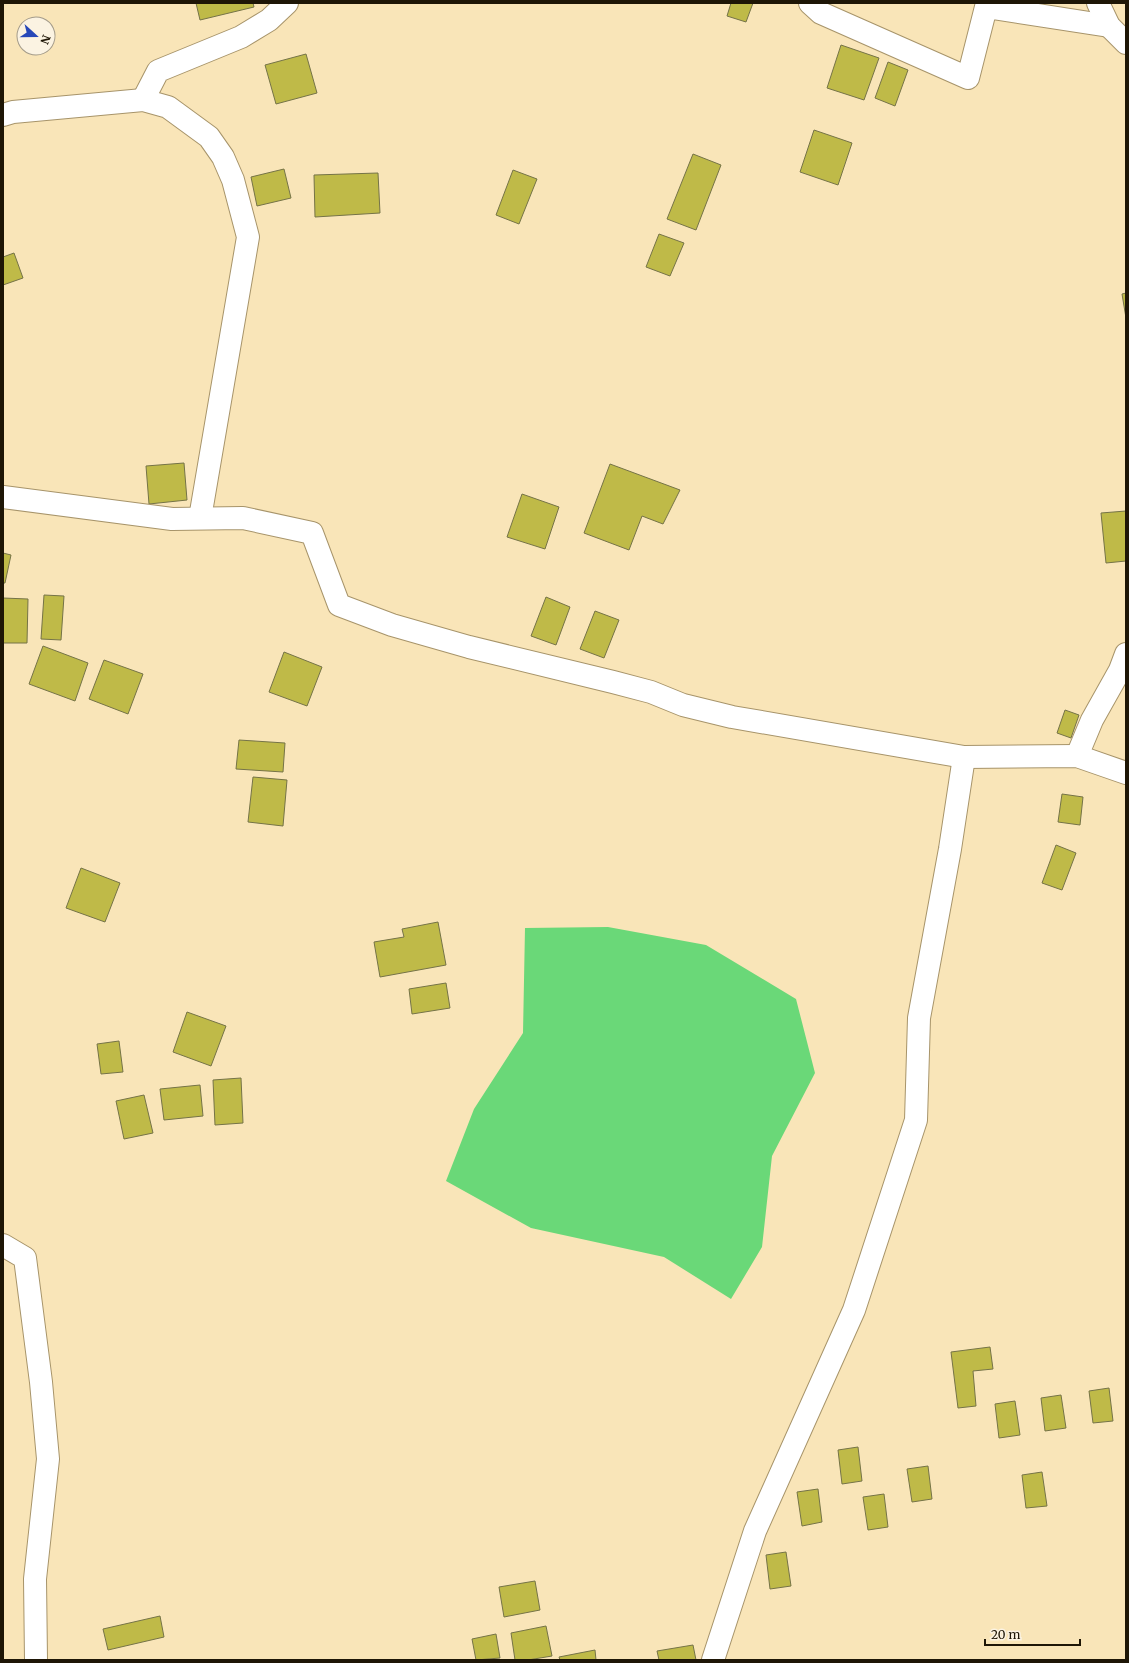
<svg xmlns="http://www.w3.org/2000/svg" width="1129" height="1663" viewBox="0 0 1129 1663" font-family="Merriweather,serif">
	<style>
		.water { fill: #6ad878 }
		.building { fill: #bfba48; stroke: #757347 }
		.lines { fill: none; stroke-linecap: round; stroke-linejoin: round }
		.minor-casing { stroke: #a7946a; stroke-width: 24 }
		.minor { stroke: #fff; stroke-width: 22 }
	</style>
	<rect width="100%" height="100%" fill="#f9e5b8"/>
	<!-- water -->
	<polygon class="water" points="608,927 706,945 796,999 815,1073 772,1156 762,1247 731,1299 664,1257 531,1228 446,1181 474,1109 523,1033 525,928"/>
	<!-- building -->
	<g class="building">
		<polygon points="196,3 253,3 254,7 200,20"/>
		<polygon points="731,3 753,3 746,22 727,16"/>
		<polygon points="841,45 879,58 864,100 827,88"/>
		<polygon points="306,54 317,93 276,104 265,65"/>
		<polygon points="888,62 908,70 895,106 875,98"/>
		<polygon points="814,130 852,143 838,185 800,172"/>
		<polygon points="693,154 721,165 696,230 667,219"/>
		<polygon points="284,169 291,198 257,206 251,177"/>
		<polygon points="513,170 537,179 519,224 496,215"/>
		<polygon points="378,173 380,213 315,217 314,175"/>
		<polygon points="659,234 684,243 670,276 646,267"/>
		<polygon points="14,253 23,278 3,285 3,257"/>
		<polygon points="1126,293 1126,318 1122,294"/>
		<polygon points="184,463 187,500 149,504 146,466"/>
		<polygon points="610,464 680,490 663,524 642,516 629,550 584,533"/>
		<polygon points="522,494 559,507 545,549 507,537"/>
		<polygon points="1126,511 1126,561 1106,563 1101,513"/>
		<polygon points="3,553 11,555 5,583 3,583"/>
		<polygon points="44,595 64,596 61,640 41,639"/>
		<polygon points="546,597 570,607 556,645 531,636"/>
		<polygon points="3,598 28,599 27,643 3,643"/>
		<polygon points="595,611 619,620 604,658 580,649"/>
		<polygon points="43,646 88,663 75,701 29,684"/>
		<polygon points="284,652 322,667 307,706 269,692"/>
		<polygon points="104,660 143,674 128,714 89,699"/>
		<polygon points="1065,710 1079,715 1071,738 1057,733"/>
		<polygon points="239,740 285,743 283,772 236,769"/>
		<polygon points="253,777 287,780 283,826 248,822"/>
		<polygon points="1062,794 1083,797 1080,825 1058,822"/>
		<polygon points="1056,845 1076,853 1062,890 1042,883"/>
		<polygon points="81,868 120,883 105,922 66,908"/>
		<polygon points="438,922 446,965 380,977 374,942 404,937 402,929"/>
		<polygon points="446,983 450,1008 412,1014 409,989"/>
		<polygon points="187,1012 226,1026 211,1066 173,1052"/>
		<polygon points="119,1041 123,1072 101,1074 97,1044"/>
		<polygon points="241,1078 243,1123 215,1125 213,1080"/>
		<polygon points="200,1085 203,1116 164,1120 160,1089"/>
		<polygon points="144,1095 153,1133 124,1139 116,1101"/>
		<polygon points="990,1347 993,1369 973,1371 976,1406 958,1408 951,1352"/>
		<polygon points="1109,1388 1113,1421 1093,1423 1089,1391"/>
		<polygon points="1061,1395 1066,1428 1045,1431 1041,1398"/>
		<polygon points="1015,1401 1020,1435 999,1438 995,1404"/>
		<polygon points="858,1447 862,1481 842,1484 838,1450"/>
		<polygon points="928,1466 932,1499 912,1502 907,1469"/>
		<polygon points="1042,1472 1047,1506 1026,1508 1022,1475"/>
		<polygon points="818,1489 822,1522 802,1526 797,1492"/>
		<polygon points="884,1494 888,1527 868,1530 863,1497"/>
		<polygon points="786,1552 791,1586 770,1589 766,1555"/>
		<polygon points="535,1581 540,1610 504,1617 499,1587"/>
		<polygon points="160,1616 164,1637 108,1650 103,1629"/>
		<polygon points="546,1626 552,1656 528,1660 515,1660 511,1633"/>
		<polygon points="496,1634 500,1658 476,1660 472,1639"/>
		<polygon points="693,1645 696,1660 659,1660 657,1651"/>
		<polygon points="595,1650 596,1660 560,1660 559,1657"/>
	</g>
	<g class="lines">
		<defs>
			<g id="minor">
				<polyline points="810,3 821,13 968,78 986,7 1109,26"/>
				<polyline points="1098,3 1109,26 1126,43"/>
				<polyline points="143,100 158,71 241,37 269,20 287,3"/>
				<polyline points="3,115 13,112 143,100 168,107 209,137 223,157 233,180 248,237 200,518"/>
				<polyline points="3,497 172,519 243,518 312,533 339,605 392,625 469,647 613,682 651,692 683,705 732,717 964,757 1077,756 1126,773"/>
				<polyline points="1077,756 1092,720 1120,670 1126,654"/>
				<polyline points="3,1245 25,1258 41,1382 48,1459 35,1579 36,1660"/>
				<polyline points="713,1660 755,1531 854,1310 916,1120 919,1018 950,849 964,757"/>
			</g>
		</defs>
		<!-- minor casing -->
		<use href="#minor" class="minor-casing"/>
		<!-- minor -->
		<use href="#minor" class="minor"/>
	</g>
	<!-- border -->
	<rect width="1129" height="1663" fill="none" stroke="#1e1606" stroke-width="8"/>
	<!-- north arrow -->
	<g transform="translate(36 36) rotate(111)"><circle r="19" fill="#fbf3e2" stroke="#a39b8a"/>
	<path d="M0-3L7 15L0 10L-7 15Z" fill="#2748b8"/>
	<text y="-6" font-size="11" font-weight="bold" text-anchor="middle" fill="#1e1606">N</text>
	</g>
	<!-- scale -->
	<path d="M985 1639v6h95v-6" fill="none" stroke="#1e1606" stroke-width="2"/>
	<text x="991" y="1639" font-size="12" fill="#1e1606" stroke="#fbf3e2" stroke-width="3" paint-order="stroke">20 m</text>
</svg>
